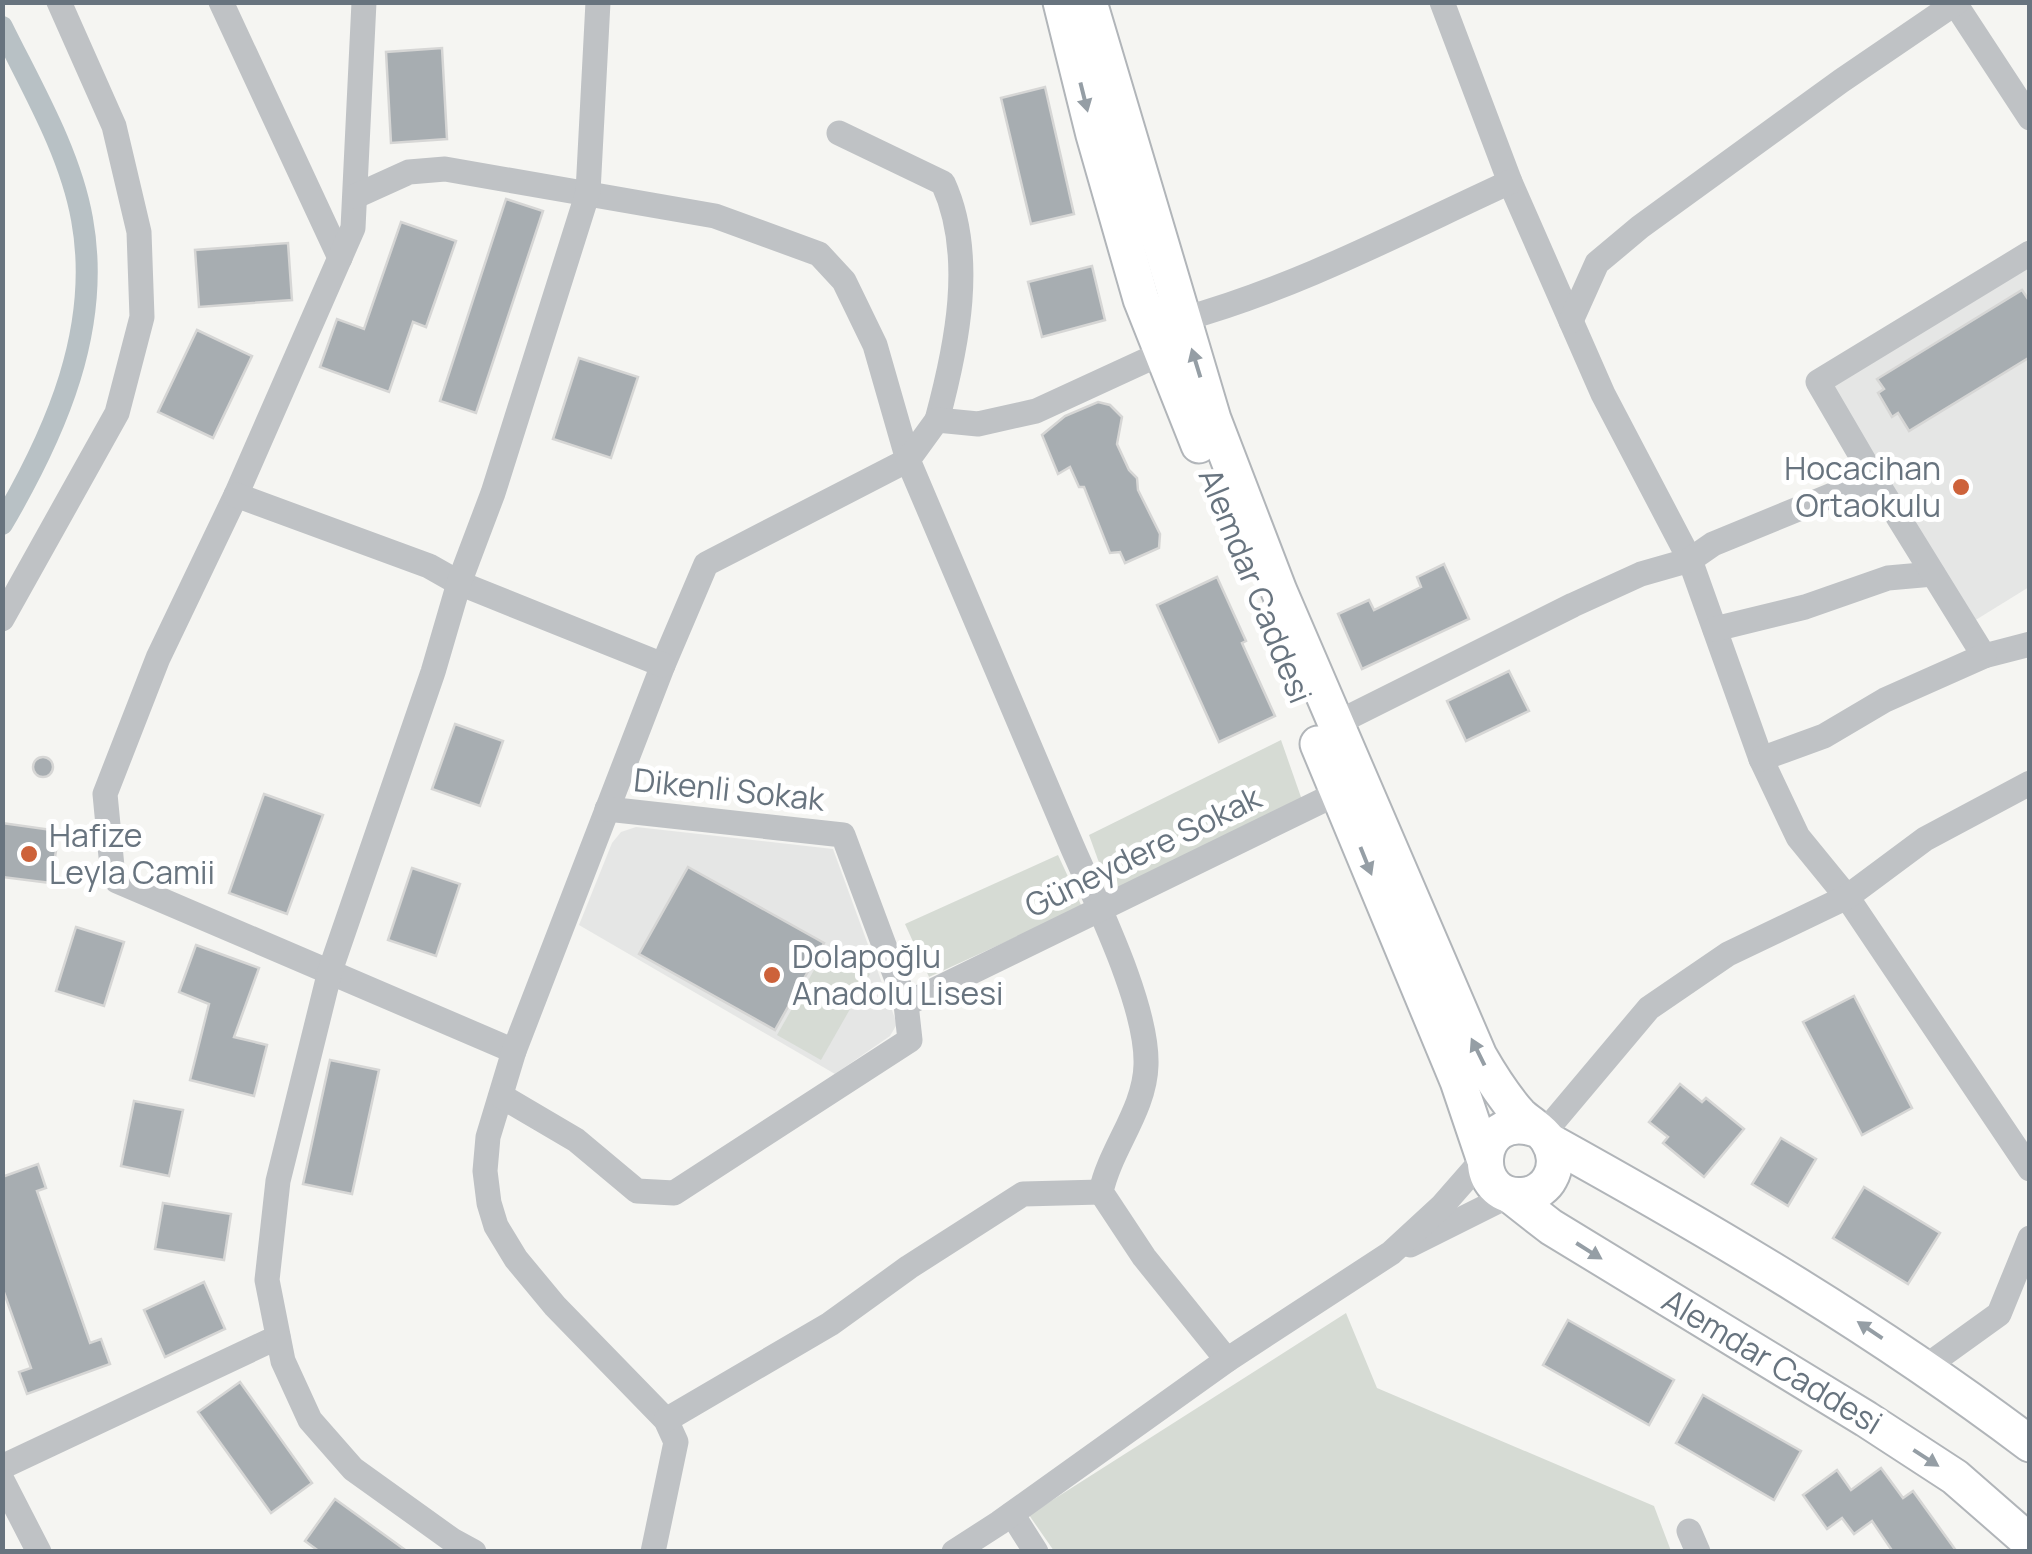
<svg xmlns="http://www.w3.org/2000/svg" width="2032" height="1554" viewBox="0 0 2032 1554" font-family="Manrope,sans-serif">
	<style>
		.built { fill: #e5e6e5 }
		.green { fill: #d6dbd4 }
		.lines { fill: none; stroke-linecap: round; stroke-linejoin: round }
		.canal { stroke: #b8c1c5; stroke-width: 22 }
		.building { fill: #a7adb1; stroke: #d6d6d5; stroke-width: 2.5 }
		.secondary-casing { stroke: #b1b5b9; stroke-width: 39 }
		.minor { stroke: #bfc2c5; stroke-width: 25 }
		.secondary { stroke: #fff; stroke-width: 35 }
		.oneway { fill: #959ea5 }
		.poi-dot { fill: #cd623a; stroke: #fff; stroke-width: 4 }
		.labels { text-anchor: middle; stroke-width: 10; stroke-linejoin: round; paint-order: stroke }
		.poi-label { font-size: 32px; fill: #68747f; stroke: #fff; text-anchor: start }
		.street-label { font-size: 32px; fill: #68747f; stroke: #fff }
	</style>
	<rect width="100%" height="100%" fill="#f5f5f2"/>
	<!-- built -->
	<g class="built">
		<polygon points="2029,262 2029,587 1974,621 1833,386"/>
		<polygon points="636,827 833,849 897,1024 890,1036 835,1074 579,925 612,843 621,832"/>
	</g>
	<!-- green -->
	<g class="green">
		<polygon points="1281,740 1302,800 1110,893 1089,835"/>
		<polygon points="1058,855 1082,907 929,977 905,924"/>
		<polygon points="826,949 870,974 821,1060 777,1035"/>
		<polygon points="1346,1313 1377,1388 1654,1506 1671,1551 1054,1551 1029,1515"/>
	</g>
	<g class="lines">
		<!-- canal -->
		<path class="canal" d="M2,27C32,88 70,152 82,219C102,328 56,432 2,524"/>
	</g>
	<!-- building -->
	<g class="building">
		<polygon points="442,48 447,139 391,143 386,52"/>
		<polygon points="1045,87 1074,214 1031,224 1001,98"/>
		<polygon points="506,199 543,211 476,413 440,401"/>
		<polygon points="401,222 456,241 426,327 413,322 389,392 320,367 337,319 364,329"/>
		<polygon points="288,243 292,300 199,307 195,250"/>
		<polygon points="1092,266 1105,320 1042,337 1028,282"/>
		<polygon points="2022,290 2030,302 2030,357 1909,431 1898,413 1892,417 1878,393 1884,389 1877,379"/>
		<polygon points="197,330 252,356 213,438 158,412"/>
		<polygon points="579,358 638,377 611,458 553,439"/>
		<polygon points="1098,402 1110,405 1122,417 1117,444 1129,470 1137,478 1138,490 1160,534 1159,548 1125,563 1120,552 1110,553 1084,487 1079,487 1070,467 1058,474 1042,435 1065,416"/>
		<polygon points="1444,564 1469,619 1362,669 1338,614 1369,600 1374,610 1421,587 1417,577"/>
		<polygon points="1217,577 1246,641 1242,643 1275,716 1219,742 1157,605"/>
		<polygon points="1509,671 1529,711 1466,741 1447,701"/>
		<polygon points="455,724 503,741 480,806 432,789"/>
		<circle cx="43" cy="767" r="10"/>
		<polygon points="264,794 323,815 287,914 229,893"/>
		<polygon points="2,823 59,831 51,883 2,877"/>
		<polygon points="688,867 824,943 775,1030 639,954"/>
		<polygon points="412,868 460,884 436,956 388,940"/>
		<polygon points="76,927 124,942 104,1006 56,991"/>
		<polygon points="196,945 259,968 234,1037 267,1045 254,1096 190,1080 209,1004 179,992"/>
		<polygon points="1854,996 1912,1108 1862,1135 1803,1022"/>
		<polygon points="330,1060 379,1070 352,1194 303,1184"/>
		<polygon points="1680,1084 1702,1102 1706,1098 1744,1129 1704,1177 1663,1143 1668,1137 1649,1122"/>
		<polygon points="134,1101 183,1110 169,1176 121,1166"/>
		<polygon points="1781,1138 1816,1159 1788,1206 1752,1184"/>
		<polygon points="38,1164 46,1188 37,1191 90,1343 101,1339 110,1364 27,1394 19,1372 31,1368 2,1287 2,1177"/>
		<polygon points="1864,1187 1940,1233 1908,1284 1833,1238"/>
		<polygon points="163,1203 231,1214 224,1260 155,1249"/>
		<polygon points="204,1282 225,1329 165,1357 144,1310"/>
		<polygon points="1568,1320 1674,1380 1649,1425 1543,1365"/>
		<polygon points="240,1382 312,1483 271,1513 198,1412"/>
		<polygon points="1703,1395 1801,1451 1774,1500 1676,1443"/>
		<polygon points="1881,1468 1903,1498 1913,1491 1957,1552 1893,1552 1872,1521 1854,1534 1842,1518 1827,1529 1803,1495 1837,1470 1851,1490"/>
		<polygon points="335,1499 408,1552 320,1552 305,1541"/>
	</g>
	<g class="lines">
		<defs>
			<g id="secondary">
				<polyline points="1061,2 1094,135 1141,299 1199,445"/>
				<path d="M1089,2L1213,419L1279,591L1479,1056C1491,1077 1503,1096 1519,1114C1528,1123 1542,1130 1548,1140C1555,1151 1557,1166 1550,1178C1546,1186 1536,1194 1526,1195C1469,1204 1472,1108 1536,1129"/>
				<polyline points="1318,744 1458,1081 1484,1158"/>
				<path d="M1549,1141C1715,1233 1878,1329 2030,1444"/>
				<polyline points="1510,1195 1551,1227 1866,1419 1955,1477 2026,1539"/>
			</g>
		</defs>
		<!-- secondary casing -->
		<use href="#secondary" class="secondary-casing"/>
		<!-- minor -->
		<g class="minor">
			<polyline points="221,2 340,258"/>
			<polyline points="364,2 353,228 236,495 158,658 105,794 112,867 117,881 514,1051"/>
			<polyline points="1442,2 1510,182 1603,394 1690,560 1761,759 1798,837 1847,897 2030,1169"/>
			<polyline points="1954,2 2030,118"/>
			<path d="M839,133L943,183C976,255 957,346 937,420"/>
			<polyline points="356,196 409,172 445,169 715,216 819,254 844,281 875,345 908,460 706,564 663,665 514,1051 488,1137 485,1171 489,1203 496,1226 516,1259 555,1306 666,1420 676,1442 653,1552"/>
			<path d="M1183,319C1296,288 1403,231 1510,182"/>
			<polyline points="1571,321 1597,263 1640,227 1841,81 1957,2"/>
			<path d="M1162,353L1036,411L978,424L937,420L908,460C962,588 1016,716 1071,844C1095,900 1148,1005 1146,1065C1145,1110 1110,1149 1101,1192L1144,1257L1227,1360"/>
			<polyline points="1874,478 1818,382 2030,253"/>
			<polyline points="236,495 429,566 459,583 663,665"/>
			<polyline points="2,619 117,413 142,317 139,232 114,126 59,2"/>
			<polyline points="1715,629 1805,607 1888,578 1933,574"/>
			<polyline points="1335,724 1573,605 1641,574 1690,560 1713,544 1874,478 1984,656 2030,644"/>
			<polyline points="1761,759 1824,736 1885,700 1984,656"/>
			<polyline points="607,809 843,835 906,1004"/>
			<polyline points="501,1096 576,1140 637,1191 674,1193 910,1040 906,1004 1338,793"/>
			<polyline points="1543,1134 1649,1008 1728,954 1847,897 1925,839 2030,783"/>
			<polyline points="1410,1245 1510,1195"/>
			<polyline points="1924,1368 1999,1314 2030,1238"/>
			<polyline points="666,1420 830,1324 909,1267 1023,1194 1101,1192"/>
			<polyline points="2,1467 278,1337"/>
			<polyline points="2,1480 39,1552"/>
			<polyline points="1012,1514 1036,1552"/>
			<polyline points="1689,1531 1698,1552"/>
			<polyline points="474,1552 452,1540 353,1469 310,1420 283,1361 267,1280 278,1181 330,971 433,672 459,583 493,493 588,192 598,2"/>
			<polyline points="954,1552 999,1523 1227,1360 1391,1253 1442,1206 1484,1158"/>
		</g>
		<!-- secondary -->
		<use href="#secondary" class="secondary"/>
	</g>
	<!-- one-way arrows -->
	<defs><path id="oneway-solid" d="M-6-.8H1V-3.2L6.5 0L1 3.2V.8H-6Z" transform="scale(2.5)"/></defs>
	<g class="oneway">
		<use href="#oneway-solid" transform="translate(1084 97) rotate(76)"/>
		<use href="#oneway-solid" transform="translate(1196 363) rotate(-107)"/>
		<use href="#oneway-solid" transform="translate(1366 861) rotate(68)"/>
		<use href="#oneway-solid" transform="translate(1478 1052) rotate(-116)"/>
		<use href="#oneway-solid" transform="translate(1589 1251) rotate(32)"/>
		<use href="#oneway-solid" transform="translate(1870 1330) rotate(-146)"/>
		<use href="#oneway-solid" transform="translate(1926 1458) rotate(33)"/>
	</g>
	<!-- markers -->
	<g class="poi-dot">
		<circle cx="1961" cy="487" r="10"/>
		<circle cx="29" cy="854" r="10"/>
		<circle cx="772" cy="975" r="10"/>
	</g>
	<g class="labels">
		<!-- poi labels -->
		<g class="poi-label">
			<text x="1941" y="480" text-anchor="end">Hocacihan<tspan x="1941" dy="37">Ortaokulu</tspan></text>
			<text x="49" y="847">Hafize<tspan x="49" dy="37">Leyla Camii</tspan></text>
			<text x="792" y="968">Dolapoğlu<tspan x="792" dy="37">Anadolu Lisesi</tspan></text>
		</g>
		<!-- street labels -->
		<g class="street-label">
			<text transform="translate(1255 586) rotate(68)" y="11">Alemdar Caddesi</text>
			<text transform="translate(729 790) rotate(6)" y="11">Dikenli Sokak</text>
			<text transform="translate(1143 852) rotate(-26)" y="11">Güneydere Sokak</text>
			<text transform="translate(1772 1362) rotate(31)" y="11">Alemdar Caddesi</text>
		</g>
	</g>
	<!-- border -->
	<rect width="2032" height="1554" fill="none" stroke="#68747f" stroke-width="10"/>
</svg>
